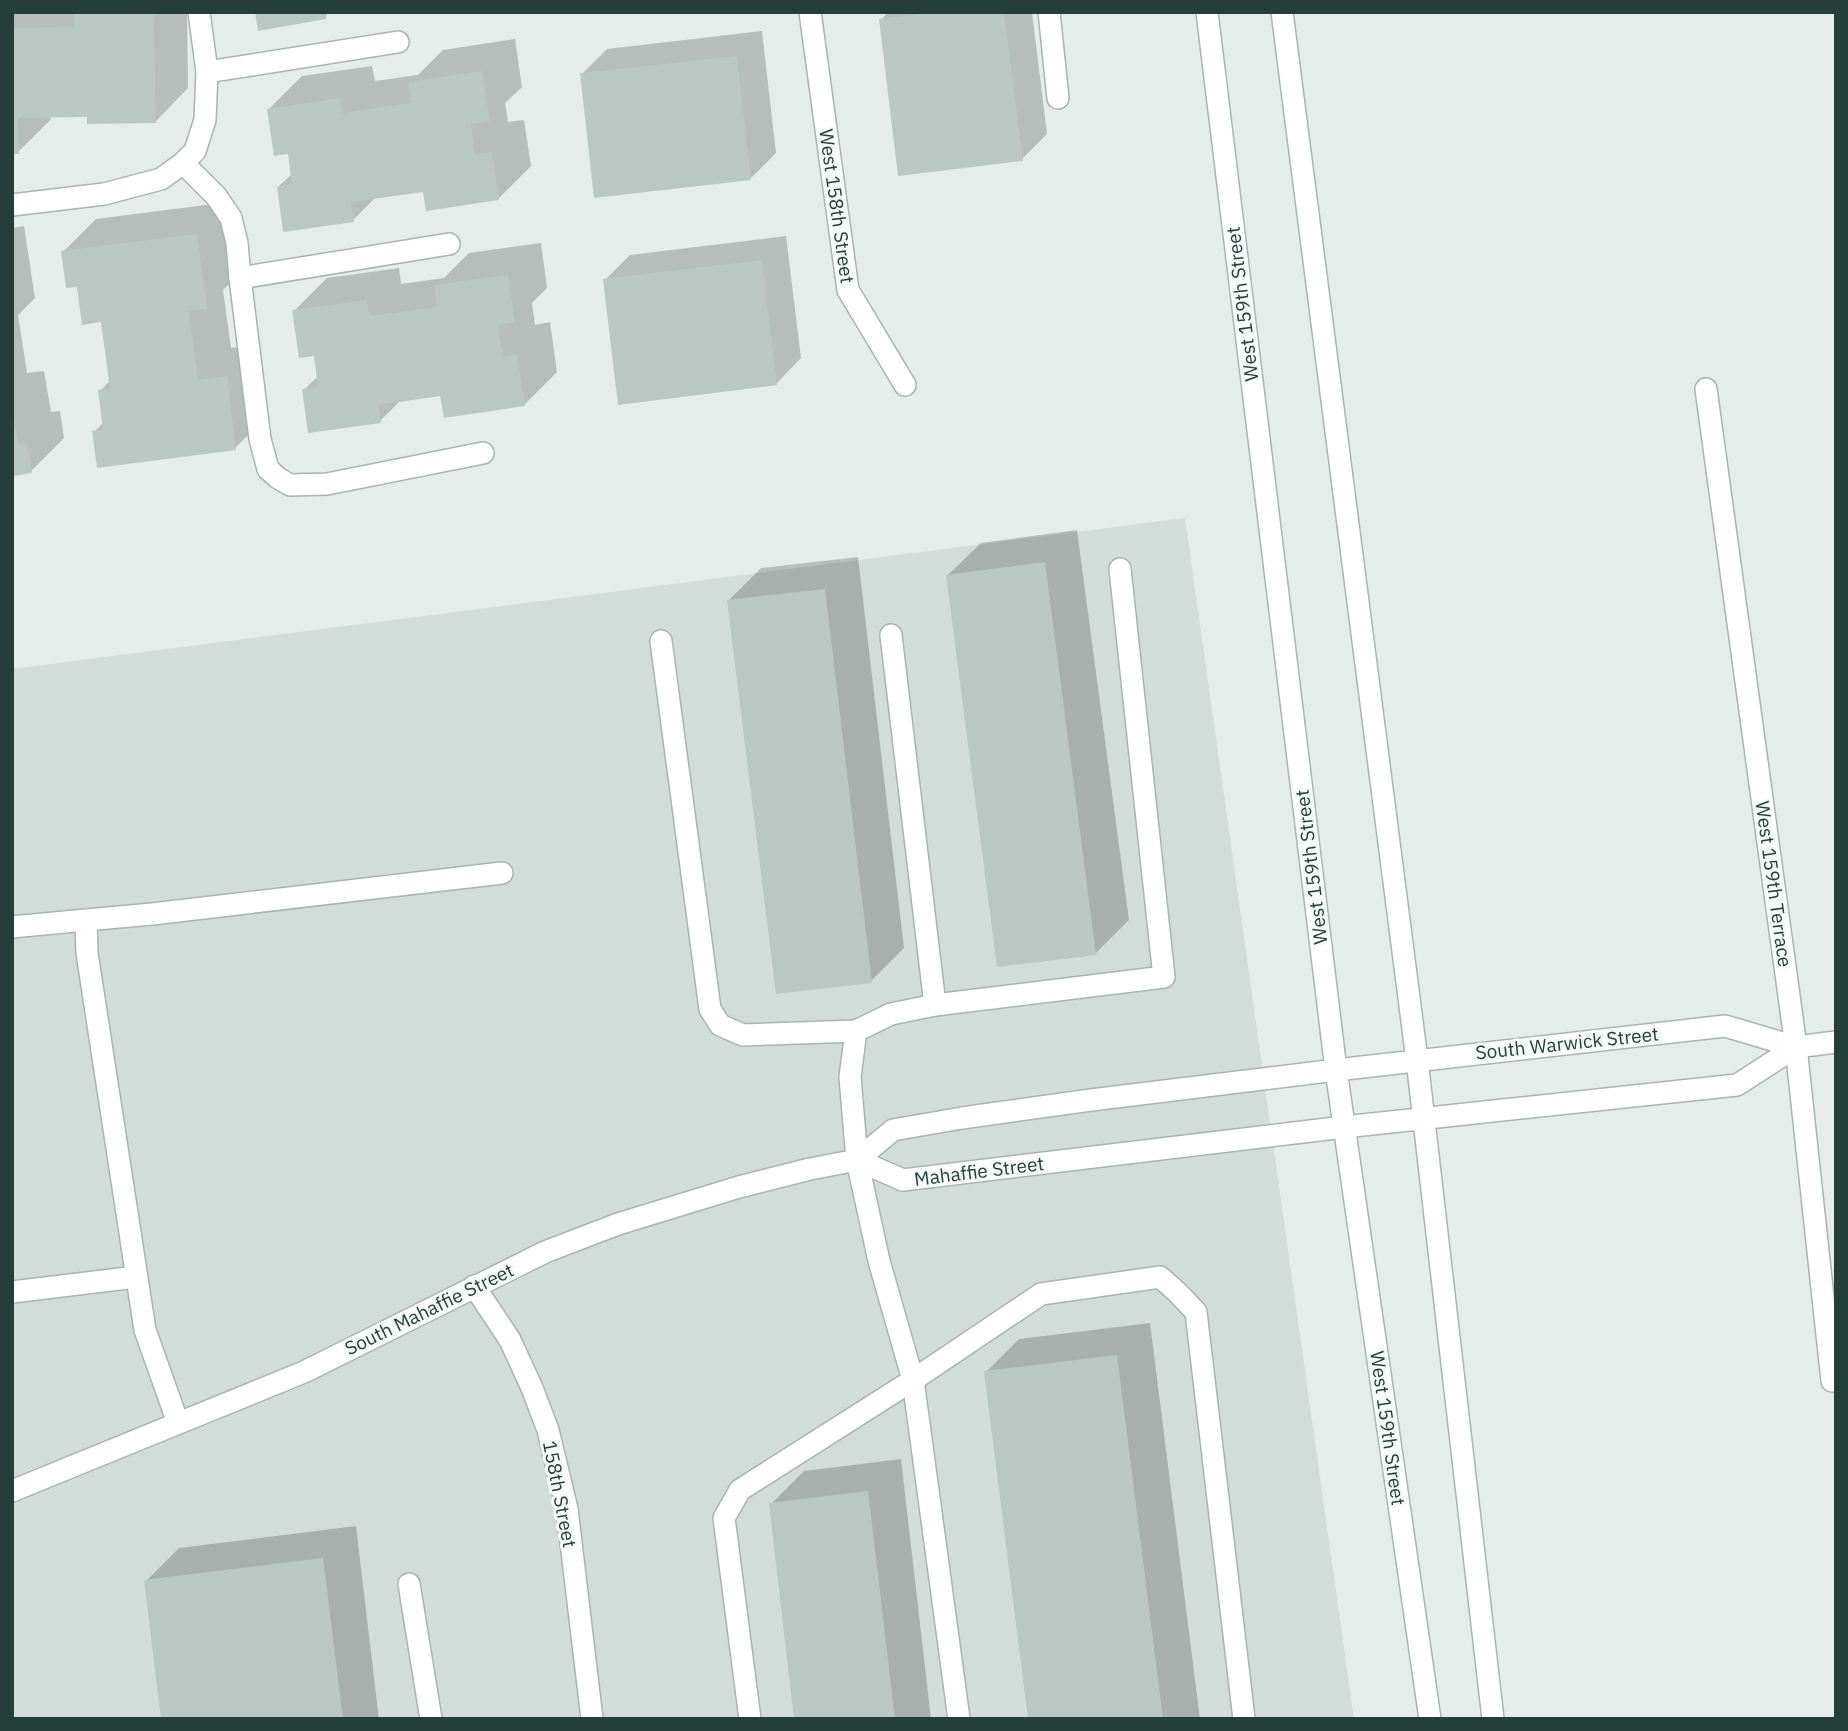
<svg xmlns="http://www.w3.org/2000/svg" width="1848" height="1731" viewBox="0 0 1848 1731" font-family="'IBM Plex Sans',sans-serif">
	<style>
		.built { fill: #d2ddd9 }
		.shadow { fill: #0003 }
		.building { fill: #b9c8c3 }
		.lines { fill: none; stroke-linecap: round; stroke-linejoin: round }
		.service-casing { stroke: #a7b5b1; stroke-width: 24 }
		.minor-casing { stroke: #a7b5b1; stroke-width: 24 }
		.tertiary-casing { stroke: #a7b5b1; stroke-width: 24 }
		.secondary-casing { stroke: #a3b8b2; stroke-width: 24 }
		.service { stroke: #fff; stroke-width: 21 }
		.minor { stroke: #fff; stroke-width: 21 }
		.tertiary { stroke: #fff; stroke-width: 21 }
		.secondary { stroke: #fff; stroke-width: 21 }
		.labels { text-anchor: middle; stroke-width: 6; stroke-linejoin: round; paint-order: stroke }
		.street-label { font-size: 19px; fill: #243e39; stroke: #f5f9f7 }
	</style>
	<rect width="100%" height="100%" fill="#e4edea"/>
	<!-- built -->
	<polygon class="built" points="1185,518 1354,1719 12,1719 12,669"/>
	<!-- shadow -->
	<g class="shadow">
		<polygon points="12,12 187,12 188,88 156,121 89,115 51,116 51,119 18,152 12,152"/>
		<polygon points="888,12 1032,12 1047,134 1022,159 881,20"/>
		<polygon points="762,31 776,153 751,178 582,74 607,49"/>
		<polygon points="515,39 522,87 505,103 508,122 524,120 531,166 498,199 424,190 376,197 353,220 278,187 292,174 289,152 269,109 302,76 372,66 375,81 418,75 443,50"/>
		<polygon points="229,202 239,274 223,290 231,348 259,344 268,415 235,448 94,432 104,422 100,391 111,380 103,320 79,285 63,252 96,219"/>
		<polygon points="24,226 35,298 18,315 27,373 44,371 51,412 60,411 64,438 31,471 12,474 12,228"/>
		<polygon points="786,236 801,358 776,384 605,280 630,255"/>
		<polygon points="541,243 547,288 532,303 535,325 550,322 557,372 524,405 442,394 401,400 380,421 304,390 318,376 315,354 294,311 327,278 399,268 401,284 444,278 469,253"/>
		<polygon points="1077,530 1129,920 1096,953 948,575 981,543"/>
		<polygon points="858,557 904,948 871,981 728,601 761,568"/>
		<polygon points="1150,1323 1200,1719 1030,1719 986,1372 1019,1339"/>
		<polygon points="901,1459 931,1719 796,1719 771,1504 804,1471"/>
		<polygon points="356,1526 379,1719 163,1719 146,1581 179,1548"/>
	</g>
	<!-- building -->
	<g class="building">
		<polygon points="74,12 154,12 156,123 87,124 87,117 18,118 19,154 12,154 12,28 74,27"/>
		<polygon points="255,12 327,12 326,19 258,31"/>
		<polygon points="936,12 1004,12 1023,161 898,176 879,19"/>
		<polygon points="737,56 751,180 594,198 580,73"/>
		<polygon points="482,71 490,121 471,124 475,154 492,152 499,200 426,211 423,192 351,202 354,222 283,232 277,187 292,184 288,154 274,156 267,109 340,98 342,113 411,103 408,82"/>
		<polygon points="197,234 207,309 189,311 198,380 227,376 236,450 97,468 92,431 103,430 98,390 110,389 101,322 82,325 77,287 66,288 61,251"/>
		<polygon points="762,260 777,385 618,405 603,279"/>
		<polygon points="508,275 515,322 498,325 503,357 517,354 525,406 444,418 440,396 378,405 381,423 308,433 302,389 318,387 314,356 299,358 292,310 367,300 369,316 437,307 434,285"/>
		<polygon points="12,416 14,416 18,444 27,443 32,473 12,476"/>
		<polygon points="1045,562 1096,955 997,967 946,575"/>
		<polygon points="825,589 872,983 776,994 727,600"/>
		<polygon points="1117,1355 1163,1719 1028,1719 984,1371"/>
		<polygon points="868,1491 895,1719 794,1719 769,1503"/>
		<polygon points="323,1558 343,1719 161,1719 144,1580"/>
	</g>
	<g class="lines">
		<defs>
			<g id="service">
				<polyline points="1049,12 1058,98"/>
				<polyline points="207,72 398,42"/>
				<polyline points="183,163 216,196 231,218 237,243 240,278 260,439 268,469 278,478 290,485 327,484 483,453"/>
				<polyline points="240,278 449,244"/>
				<polyline points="891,635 935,1005"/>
				<polyline points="661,641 710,1009 720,1025 743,1035 856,1031"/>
				<polyline points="12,927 86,920"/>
				<polyline points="12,1292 136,1277"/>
				<polyline points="178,1423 145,1330 87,953 86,920 152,914 502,873"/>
				<polyline points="409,1584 431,1719"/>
				<polyline points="750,1719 724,1518 740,1490 913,1380 1041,1294 1160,1277 1177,1292 1196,1312 1244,1719"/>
				<polyline points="959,1719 913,1380 879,1261 857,1160 850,1077 856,1031 891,1014 935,1005 1164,977 1120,569"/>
			</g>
			<g id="minor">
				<polyline points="810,12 848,290 905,385"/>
				<polyline points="12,205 104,194 161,179 183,163 195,151 205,120 207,72 199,12"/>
				<polyline points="1706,389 1796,1047 1832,1381"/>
				<polyline points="474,1286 510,1340 532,1388 548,1430 567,1509 592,1719"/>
			</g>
			<g id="tertiary">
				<polyline points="857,1160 903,1180 1344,1127 1737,1085 1796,1047"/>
				<polyline points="12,1491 304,1372 545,1252 618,1224 739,1187 810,1169 857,1160 893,1130 962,1118 1091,1100 1336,1070 1725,1026 1796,1047 1836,1042"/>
			</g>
			<g id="secondary">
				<polyline points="1207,12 1336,1070 1430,1719"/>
				<polyline points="1282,12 1417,1060 1493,1719"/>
			</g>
		</defs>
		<!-- service casing -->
		<use href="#service" class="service-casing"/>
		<!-- minor casing -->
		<use href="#minor" class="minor-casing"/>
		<!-- tertiary casing -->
		<use href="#tertiary" class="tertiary-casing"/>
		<!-- secondary casing -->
		<use href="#secondary" class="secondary-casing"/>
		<!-- service -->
		<use href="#service" class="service"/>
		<!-- minor -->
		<use href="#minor" class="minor"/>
		<!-- tertiary -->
		<use href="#tertiary" class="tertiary"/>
		<!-- secondary -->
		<use href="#secondary" class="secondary"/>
	</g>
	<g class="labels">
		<!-- street labels -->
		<g class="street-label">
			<text transform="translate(837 206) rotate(82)" y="7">West 158th Street</text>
			<text transform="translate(1242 304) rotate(-97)" y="7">West 159th Street</text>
			<text transform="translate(1311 867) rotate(-97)" y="7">West 159th Street</text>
			<text transform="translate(1774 884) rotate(82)" y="7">West 159th Terrace</text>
			<text transform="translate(1567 1043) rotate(-6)" y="7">South Warwick Street</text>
			<text transform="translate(979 1171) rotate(-7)" y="7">Mahaffie Street</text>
			<text transform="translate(429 1309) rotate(-26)" y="7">South Mahaffie Street</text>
			<text transform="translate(1388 1428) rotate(82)" y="7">West 159th Street</text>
			<text transform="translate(560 1494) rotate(79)" y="7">158th Street</text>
		</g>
	</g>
	<!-- border -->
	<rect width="1848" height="1731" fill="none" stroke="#243e39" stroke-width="28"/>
</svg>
